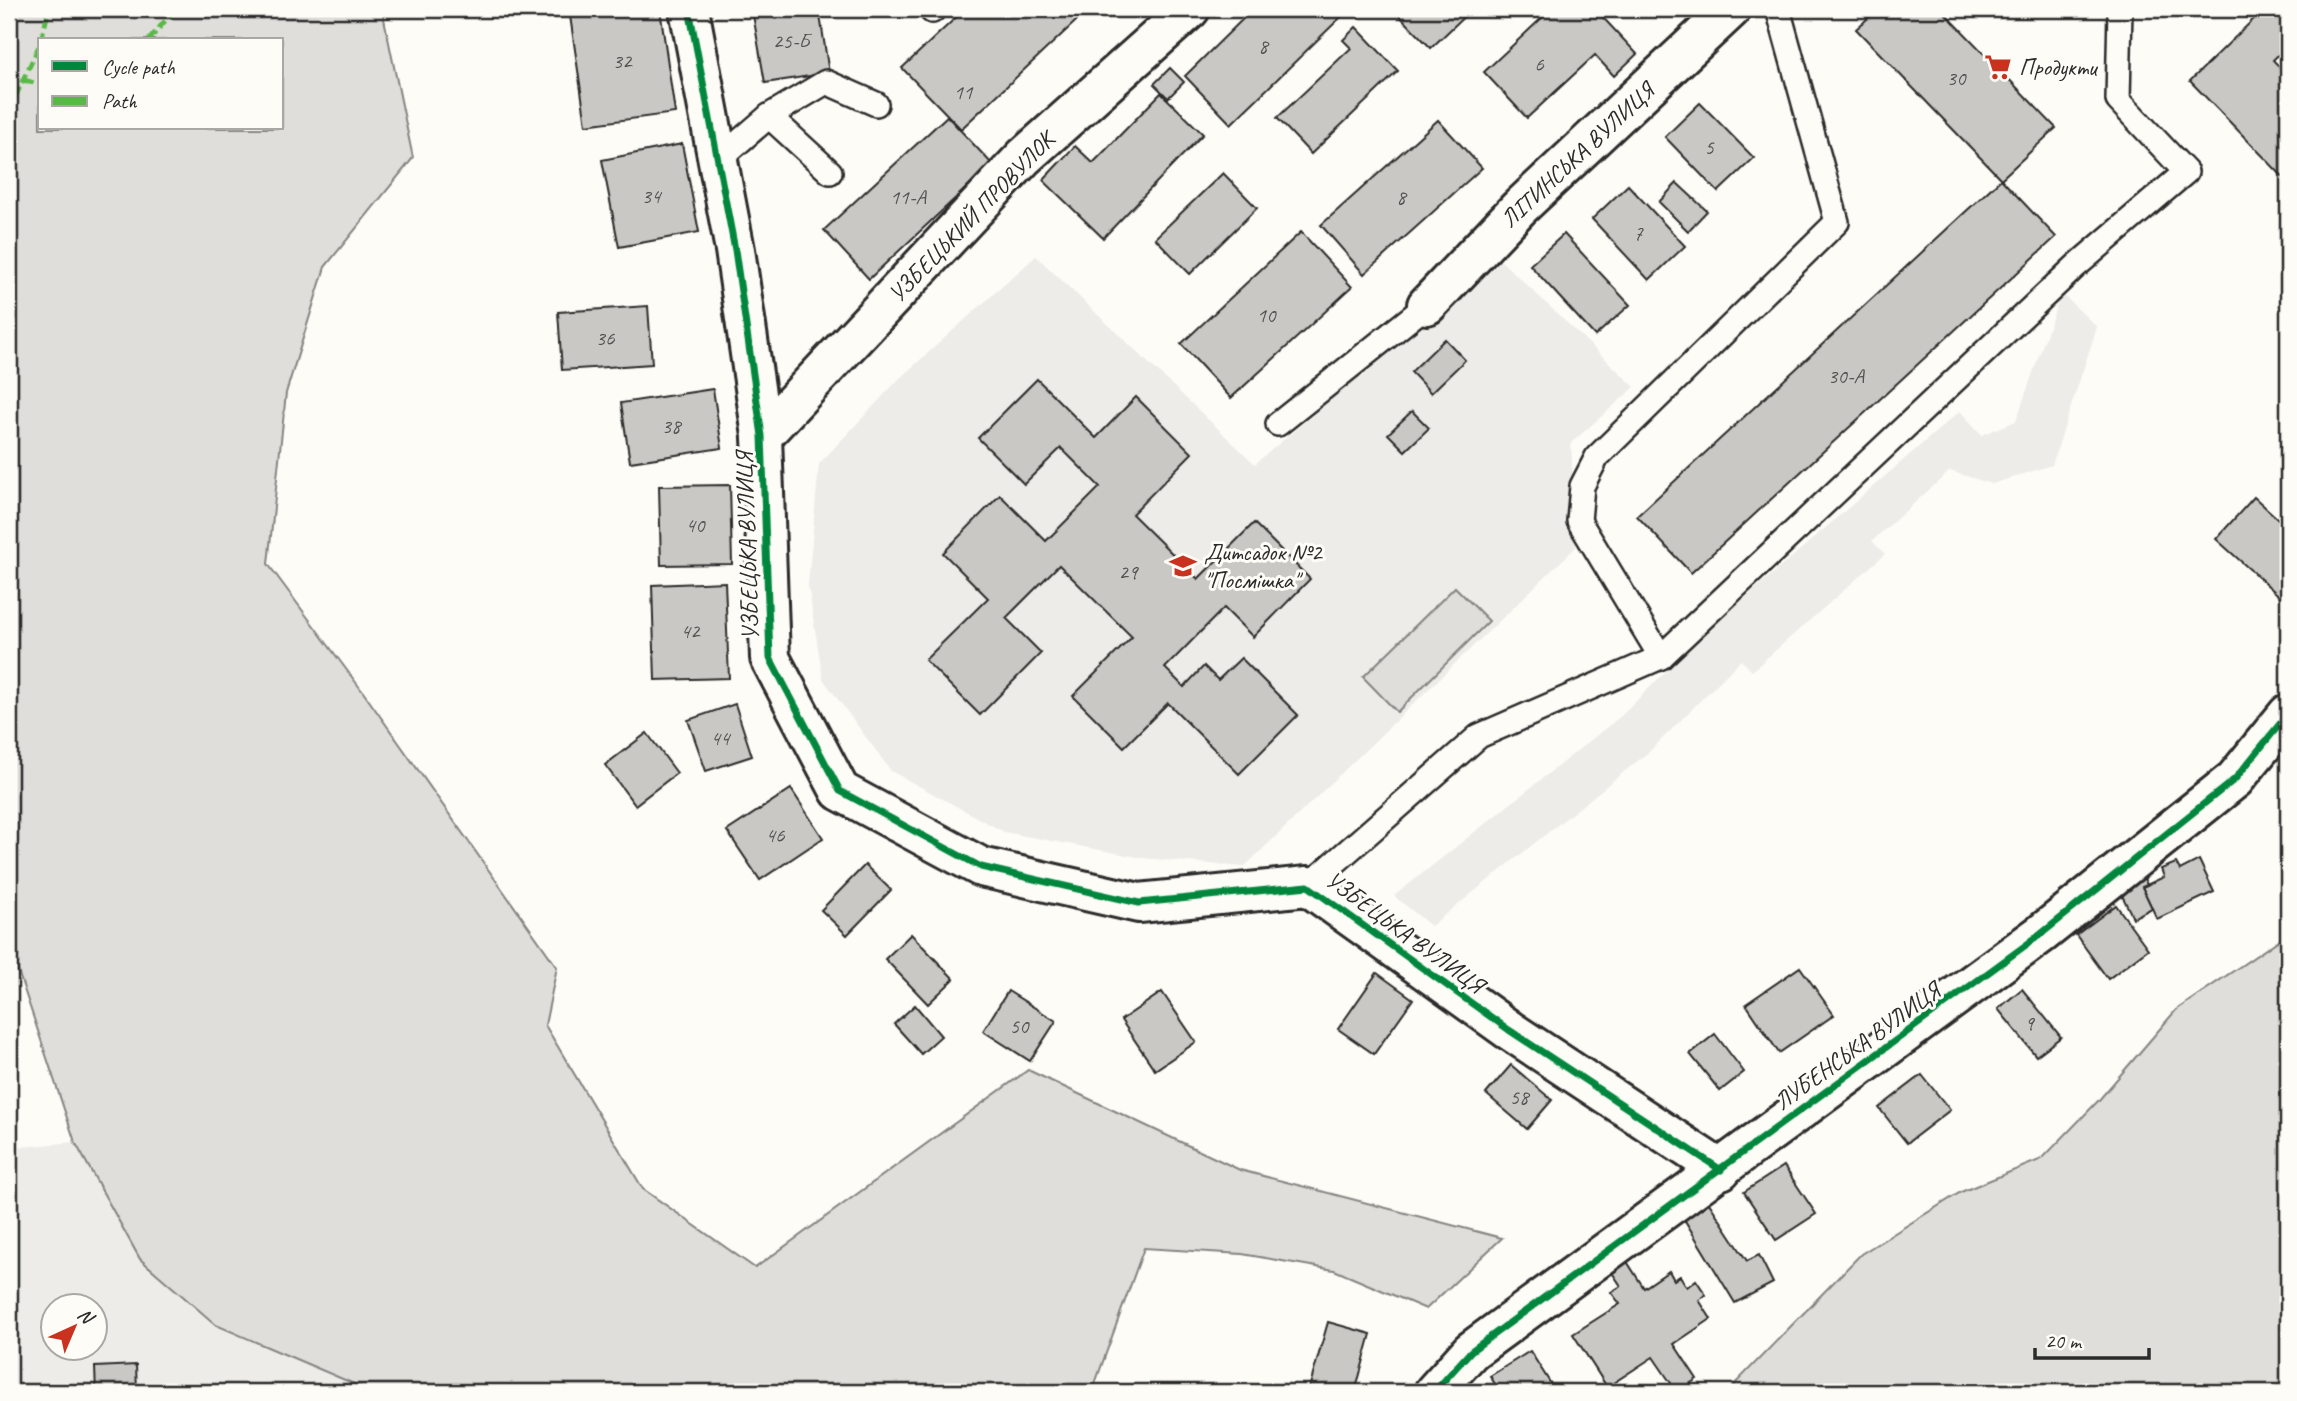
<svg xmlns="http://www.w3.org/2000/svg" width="2297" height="1401" viewBox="0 0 2297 1401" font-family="Caveat,sans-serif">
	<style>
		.built { fill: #edece8; fill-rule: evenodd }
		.green { fill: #dfdeda; stroke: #858482; stroke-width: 2; fill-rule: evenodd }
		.building { fill: #c9c8c4; stroke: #2b2b2b; stroke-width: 2 }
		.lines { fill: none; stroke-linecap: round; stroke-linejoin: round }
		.lane-casing { stroke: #2b2b2b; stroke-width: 28 }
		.street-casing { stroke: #2b2b2b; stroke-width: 44 }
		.lane { stroke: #fdfcf7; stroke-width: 23 }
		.street { stroke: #fdfcf7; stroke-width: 38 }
		.quiet { stroke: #58b947; stroke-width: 5; stroke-dasharray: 10 5; stroke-linecap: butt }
		.cycleway-casing { stroke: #fdfcf7; stroke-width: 11 }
		.cycleway { stroke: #00873e; stroke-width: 7 }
		.labels { text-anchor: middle; stroke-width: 6; stroke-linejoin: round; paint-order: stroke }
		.number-label { font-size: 21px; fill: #525251 }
		.poi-label { font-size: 24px; fill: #2b2b2b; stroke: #fdfcf7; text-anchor: start }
		.street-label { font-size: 24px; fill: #2b2b2b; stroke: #fdfcf7 }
	</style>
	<rect width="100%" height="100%" fill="#fdfcf7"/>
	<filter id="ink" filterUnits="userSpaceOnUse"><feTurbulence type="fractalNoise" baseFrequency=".0143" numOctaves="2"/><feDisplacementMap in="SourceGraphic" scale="14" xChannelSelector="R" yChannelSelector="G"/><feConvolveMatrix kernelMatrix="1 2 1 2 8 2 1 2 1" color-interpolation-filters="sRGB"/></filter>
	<g filter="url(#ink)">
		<!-- built -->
		<g class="built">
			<polygon points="1036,256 1255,464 1498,258 1635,387 1571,443 1576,547 1244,867 1143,858 1004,832 891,771 823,679 808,585 819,464 899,379"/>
			<polygon points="2061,293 2097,327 2052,465 1992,484 1950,471 1872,541 1885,554 1752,671 1741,660 1650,751 1431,926 1394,896 1621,716 1710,628 1960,411 1982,435 2016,421"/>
			<path d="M75,1142L140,1259L216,1325L373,1392H9V1148ZM52,1306H94V1348H52Z"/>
		</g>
		<!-- green -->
		<g class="green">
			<path d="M9,9H382L413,158L325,267L286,393L268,564L363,692L557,967L545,1025L643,1189L755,1268L1028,1070L1240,1170L1502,1238L1426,1309L1334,1270L1242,1254L1144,1248L1092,1392H373L216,1325L140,1259L75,1142L9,944V77L14,66L9,46ZM40,40H282V128H40Z"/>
			<polygon points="1455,587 1489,621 1397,712 1363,677"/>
			<polygon points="2288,934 2288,1392 1727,1392 1861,1254 1961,1192 2042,1159 2099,1100 2176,1010"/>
		</g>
		<!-- building -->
		<g class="building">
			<polygon points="569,9 660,9 675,113 586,125"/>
			<polygon points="752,9 819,9 829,73 765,83"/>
			<polygon points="965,9 1089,9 961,129 902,68"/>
			<polygon points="1253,9 1335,9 1342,16 1231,124 1185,76"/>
			<polygon points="1397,9 1472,9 1431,48 1395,11"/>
			<polygon points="1539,9 1595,9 1637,54 1614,76 1595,55 1527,118 1484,72 1545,15"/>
			<polygon points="1878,9 1941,9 2056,128 2001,179 1856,29"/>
			<polygon points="2250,9 2288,9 2288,45 2273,60 2288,76 2288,182 2190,81 2257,16"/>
			<polygon points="1356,27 1398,71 1311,154 1277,118 1351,48 1343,40"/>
			<polygon points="1170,68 1184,82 1168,98 1154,84"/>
			<polygon points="1161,93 1203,134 1103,238 1043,180 1075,146 1093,163"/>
			<polygon points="1700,103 1754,158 1718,192 1665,137"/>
			<polygon points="947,116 992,164 869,279 824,230"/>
			<polygon points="1438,120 1482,168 1364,274 1321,225"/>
			<polygon points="682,144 699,232 619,247 602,160"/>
			<polygon points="1223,173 1257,208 1190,274 1155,238"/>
			<polygon points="2001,179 2056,237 1691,573 1637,516"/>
			<polygon points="1677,183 1707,211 1688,231 1659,202"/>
			<polygon points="1628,185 1685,246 1649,280 1592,219"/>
			<polygon points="1301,232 1352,287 1231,398 1181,344"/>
			<polygon points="1564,234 1630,305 1595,336 1530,265"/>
			<polygon points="648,306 652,364 562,370 558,312"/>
			<polygon points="1445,339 1465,360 1431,393 1411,372"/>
			<polygon points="1037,379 1096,438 1136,397 1192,453 1132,514 1198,579 1254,523 1310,579 1253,637 1224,608 1165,668 1184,687 1204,666 1218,680 1241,658 1298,715 1239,774 1168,703 1124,747 1073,696 1132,637 1059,565 1006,618 1041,653 980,715 925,660 988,598 943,553 1000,495 1046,541 1100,487 1061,448 1024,484 978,438"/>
			<polygon points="713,389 722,448 630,462 621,403"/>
			<polygon points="1412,411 1429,428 1405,451 1388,434"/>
			<polygon points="730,485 732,564 661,565 659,486"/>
			<polygon points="2254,497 2288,528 2288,597 2285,601 2216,539"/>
			<polygon points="725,582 729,678 655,680 652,585"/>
			<polygon points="735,704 752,756 706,771 688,720"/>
			<polygon points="647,733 677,773 635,805 605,765"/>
			<polygon points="791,789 823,838 760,880 727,831"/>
			<polygon points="2199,860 2214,892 2157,919 2142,887 2164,877 2161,869 2176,863 2180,870"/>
			<polygon points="865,865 891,890 847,935 821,910"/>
			<polygon points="2141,871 2147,885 2142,887 2152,908 2133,918 2116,883"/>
			<polygon points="2116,905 2148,949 2108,979 2076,935"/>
			<polygon points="911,934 954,979 928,1004 885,959"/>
			<polygon points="1800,967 1834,1015 1779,1053 1746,1004"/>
			<polygon points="1377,973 1413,999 1374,1054 1338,1029"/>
			<polygon points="2022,989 2061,1037 2036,1056 1998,1009"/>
			<polygon points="1008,991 1056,1021 1030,1061 983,1031"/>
			<polygon points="1162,992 1196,1042 1155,1070 1121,1020"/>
			<polygon points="915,1005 941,1036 921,1054 894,1024"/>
			<polygon points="1715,1034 1744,1072 1720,1091 1690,1054"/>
			<polygon points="1511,1065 1552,1100 1527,1129 1486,1094"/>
			<polygon points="1922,1075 1950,1110 1907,1143 1879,1108"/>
			<polygon points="1784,1166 1816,1214 1776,1240 1744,1192"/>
			<polygon points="1709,1203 1747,1261 1759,1255 1773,1283 1735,1303 1684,1219"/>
			<polygon points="1626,1260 1644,1288 1669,1271 1674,1280 1680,1276 1687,1287 1696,1280 1706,1295 1699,1300 1711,1319 1674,1344 1697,1379 1677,1392 1653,1357 1607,1387 1573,1334 1620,1304 1611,1292 1621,1286 1611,1271"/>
			<polygon points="1328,1322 1371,1334 1355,1392 1308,1392"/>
			<polygon points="1530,1351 1556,1392 1500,1392 1490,1376"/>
			<polygon points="136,1365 137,1392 96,1392 95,1367"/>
		</g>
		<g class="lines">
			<defs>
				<g id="lane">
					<polyline points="932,11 934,9"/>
					<polyline points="769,116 826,82 876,104"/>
					<polyline points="718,160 769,116 830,172"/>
					<polyline points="1278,424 1427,305"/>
					<polyline points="1661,657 1579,521 1582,486 1597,457 1837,222 1778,9"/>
					<polyline points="1308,886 1479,736 1661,657 2076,266 2186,172 2118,100 2120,9"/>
				</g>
				<g id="street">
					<polyline points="689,9 735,250 762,436 770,658 840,791 981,867 1139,903 1308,886 1509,1030 1721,1170"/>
					<polyline points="1427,305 1519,208 1731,9"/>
					<polyline points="762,436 1024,157 1190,9"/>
					<polyline points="1434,1392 1471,1351 2041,934 2235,779 2288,714"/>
				</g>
			</defs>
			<!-- lane casing -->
			<use href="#lane" class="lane-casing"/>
			<!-- street casing -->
			<use href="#street" class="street-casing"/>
			<!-- lane -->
			<use href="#lane" class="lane"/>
			<!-- street -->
			<use href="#street" class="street"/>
			<!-- quiet -->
			<g class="quiet">
				<polyline points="41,40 49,9"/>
				<polyline points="149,40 175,9"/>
				<polyline points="24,80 40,85"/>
				<polyline points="9,110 40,44"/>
			</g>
			<defs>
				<g id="cycleway">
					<polyline points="689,9 735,250 762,436 770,658 840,791 981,867 1139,903 1308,886 1509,1030 1721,1170"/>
					<polyline points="1434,1392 1471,1351 2041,934 2235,779 2288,714"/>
				</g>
			</defs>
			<!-- cycleway casing -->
			<use href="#cycleway" class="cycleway-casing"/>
			<!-- cycleway -->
			<use href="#cycleway" class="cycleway"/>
		</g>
	</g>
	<!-- icons -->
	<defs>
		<symbol id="supermarket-bare" viewBox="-9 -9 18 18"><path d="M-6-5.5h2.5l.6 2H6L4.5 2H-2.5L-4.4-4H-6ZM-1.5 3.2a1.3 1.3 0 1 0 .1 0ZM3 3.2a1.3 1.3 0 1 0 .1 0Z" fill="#c8321e" stroke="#fdfcf7" stroke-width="2.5" paint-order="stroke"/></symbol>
		<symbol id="school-bare" viewBox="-9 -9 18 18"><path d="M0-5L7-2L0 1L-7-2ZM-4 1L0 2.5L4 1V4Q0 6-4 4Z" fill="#c8321e" stroke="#fdfcf7" stroke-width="2.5" paint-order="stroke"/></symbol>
	</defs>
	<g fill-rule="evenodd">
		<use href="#supermarket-bare" x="1979" y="48" width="38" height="38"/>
		<use href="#school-bare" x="1164" y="547" width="38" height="38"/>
	</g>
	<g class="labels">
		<!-- number labels -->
		<g class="number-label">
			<text x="791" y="48">25-Б</text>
			<text x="1263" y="53">8</text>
			<text x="622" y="68">32</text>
			<text x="1539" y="71">6</text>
			<text x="1956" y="85">30</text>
			<text x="963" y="99">11</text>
			<text x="1709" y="154">5</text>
			<text x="651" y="203">34</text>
			<text x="908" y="204">11-А</text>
			<text x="1401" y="204">8</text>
			<text x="1638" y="240">7</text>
			<text x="1266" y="322">10</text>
			<text x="605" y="345">36</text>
			<text x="1846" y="383">30-А</text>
			<text x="671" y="433">38</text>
			<text x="695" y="532">40</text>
			<text x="1128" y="579">29</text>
			<text x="690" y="638">42</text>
			<text x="720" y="745">44</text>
			<text x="775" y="842">46</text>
			<text x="2029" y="1030">9</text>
			<text x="1019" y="1033">50</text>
			<text x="1519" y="1104">58</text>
		</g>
		<!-- poi labels -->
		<g class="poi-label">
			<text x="2019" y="75">Продукти</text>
			<text x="1204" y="560">Дитсадок №2<tspan x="1204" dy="28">"Посмішка"</tspan></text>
		</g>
		<!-- street labels -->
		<g class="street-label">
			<text transform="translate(1577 155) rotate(-43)" y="8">ЛІТИНСЬКА ВУЛИЦЯ</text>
			<text transform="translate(971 217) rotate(-46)" y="8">УЗБЕЦЬКИЙ ПРОВУЛОК</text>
			<text transform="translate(747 546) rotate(-92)" y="8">УЗБЕЦЬКА ВУЛИЦЯ</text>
			<text transform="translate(1405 932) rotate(36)" y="8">УЗБЕЦЬКА ВУЛИЦЯ</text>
			<text transform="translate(1857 1046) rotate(-36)" y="8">ЛУБЕНСЬКА ВУЛИЦЯ</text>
		</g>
	</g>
	<!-- margin -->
	<rect width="2297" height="1401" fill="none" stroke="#fdfcf7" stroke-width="35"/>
	<rect x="18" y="18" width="2262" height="1366" fill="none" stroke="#2b2b2b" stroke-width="2.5" filter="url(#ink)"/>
	<!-- legend -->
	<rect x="38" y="38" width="245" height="91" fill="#fdfcf7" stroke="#a9a8a5" stroke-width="2"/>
	<rect x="52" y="61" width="35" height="10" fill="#00873e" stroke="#a9a8a5" stroke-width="2"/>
	<text x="102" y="74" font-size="21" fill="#2b2b2b">Cycle path</text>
	<rect x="52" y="96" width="35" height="10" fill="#58b947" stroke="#a9a8a5" stroke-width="2"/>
	<text x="102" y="108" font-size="21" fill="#2b2b2b">Path</text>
	<!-- north arrow -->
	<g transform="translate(74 1327) rotate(44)"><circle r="33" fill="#fdfcf7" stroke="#a9a8a5" stroke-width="2"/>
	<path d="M0-5L12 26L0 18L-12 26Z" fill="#c8321e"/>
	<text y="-10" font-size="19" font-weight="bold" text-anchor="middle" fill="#2b2b2b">N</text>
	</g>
	<!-- scale -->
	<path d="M2035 1348v10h114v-10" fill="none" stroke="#2b2b2b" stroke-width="3.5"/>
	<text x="2045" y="1348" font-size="21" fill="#2b2b2b" stroke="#fdfcf7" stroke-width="5" paint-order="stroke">20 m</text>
</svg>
